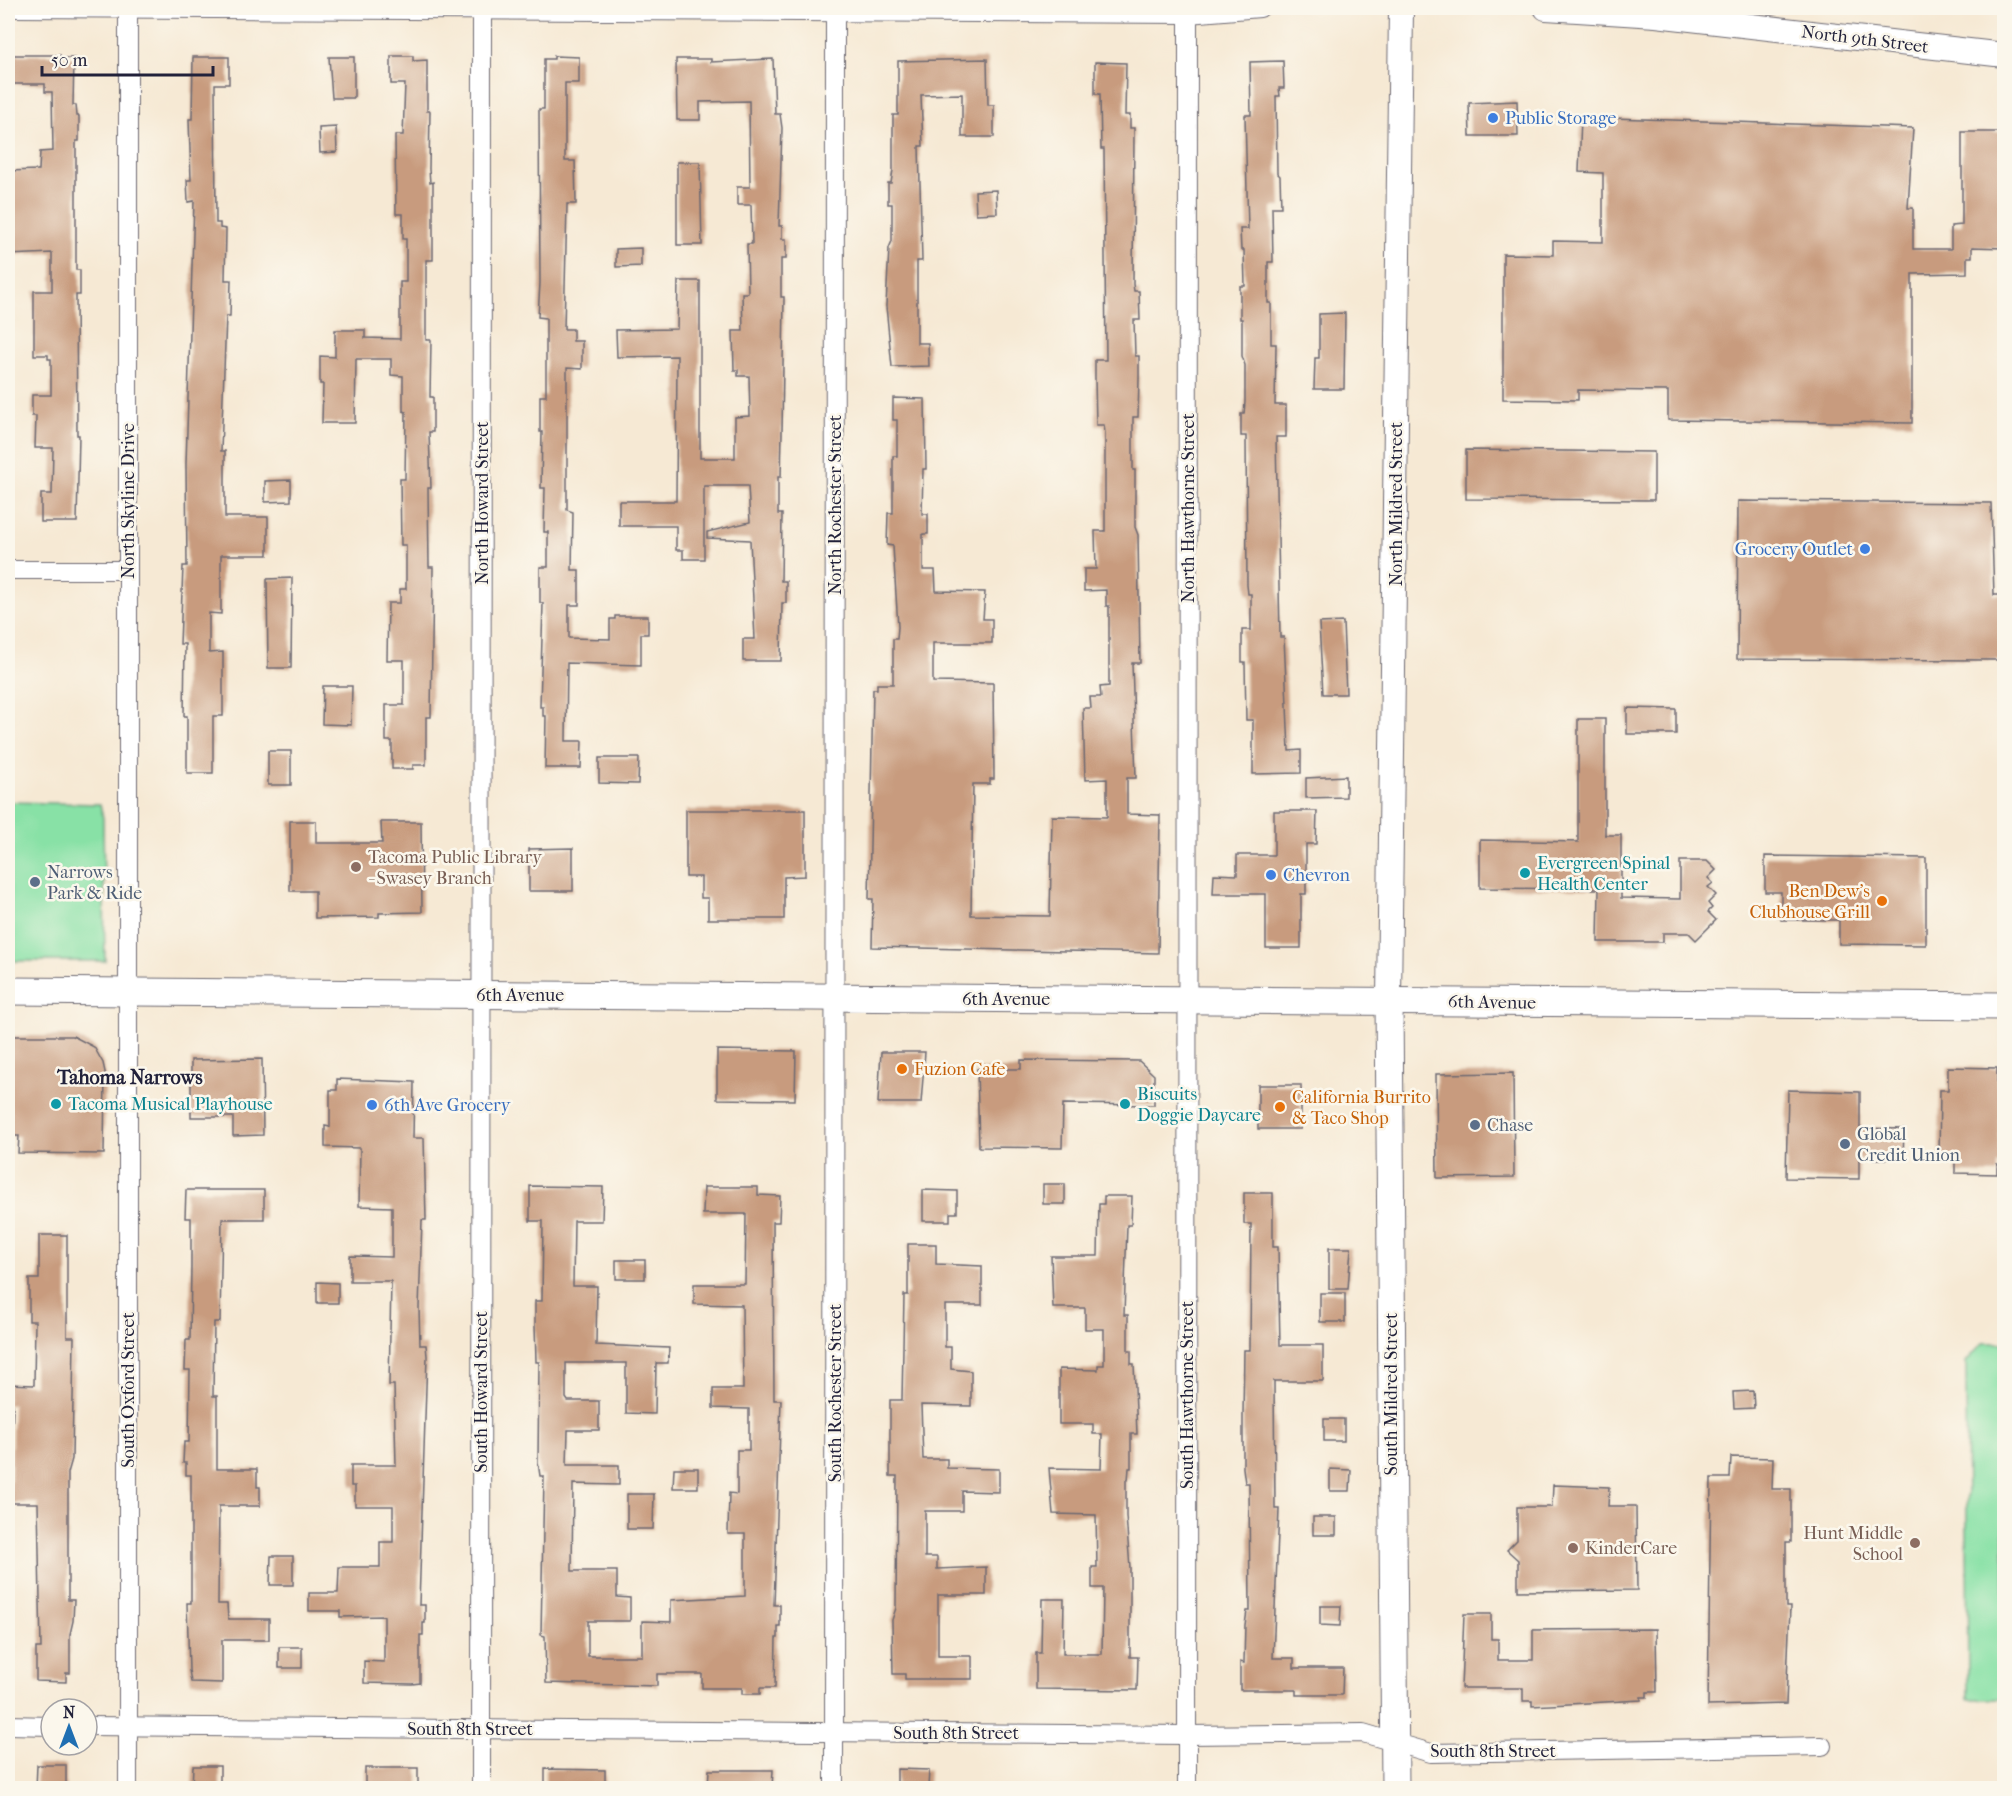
<svg xmlns="http://www.w3.org/2000/svg" width="2012" height="1796" viewBox="0 0 2012 1796" font-family="'IM FELL French Canon',serif">
	<style>
		.green { fill: #88e1a6; stroke: #558270; stroke-width: 1.5 }
		.building { fill: #c89b7e }
		.lines { fill: none; stroke-linecap: round; stroke-linejoin: round }
		.minor-casing { stroke: #6c6871; stroke-width: 20 }
		.tertiary-casing { stroke: #6c6871; stroke-width: 26 }
		.secondary-casing { stroke: #6c6871; stroke-width: 29 }
		.minor { stroke: #fff; stroke-width: 18 }
		.tertiary { stroke: #fff; stroke-width: 24 }
		.secondary { stroke: #fff; stroke-width: 27 }
		.shop-dot { fill: #3f7fe0; stroke: #fbf7ec; stroke-width: 2 }
		.education-dot { fill: #8d6e63; stroke: #fbf7ec; stroke-width: 2 }
		.culture-dot { fill: #0f9aa8; stroke: #fbf7ec; stroke-width: 2 }
		.service-dot { fill: #5c6f8a; stroke: #fbf7ec; stroke-width: 2 }
		.food-dot { fill: #e8710a; stroke: #fbf7ec; stroke-width: 2 }
		.labels { text-anchor: middle; stroke-width: 5; stroke-linejoin: round; paint-order: stroke }
		.street-label { font-size: 18px; fill: #22223b; stroke: #fbf7ec }
		.shop-label { font-size: 18px; fill: #366cbe; stroke: #fbf7ec; text-anchor: start }
		.education-label { font-size: 18px; fill: #785e54; stroke: #fbf7ec; text-anchor: start }
		.culture-label { font-size: 18px; fill: #0d838f; stroke: #fbf7ec; text-anchor: start }
		.service-label { font-size: 18px; fill: #4e5e75; stroke: #fbf7ec; text-anchor: start }
		.food-label { font-size: 18px; fill: #c56008; stroke: #fbf7ec; text-anchor: start }
		.neighbourhood-label { font-size: 20px; font-weight: bold; fill: #22223b; stroke: #fbf7ec }
	</style>
	<rect width="100%" height="100%" fill="#fbf7ec"/>
	<filter id="ink" filterUnits="userSpaceOnUse"><feTurbulence type="fractalNoise" baseFrequency=".0167" numOctaves="2"/><feDisplacementMap in="SourceGraphic" scale="12" xChannelSelector="R" yChannelSelector="G"/><feConvolveMatrix kernelMatrix="1 2 1 2 8 2 1 2 1" color-interpolation-filters="sRGB"/></filter>
	<filter id="wash" filterUnits="userSpaceOnUse"><feTurbulence type="fractalNoise" baseFrequency=".008" numOctaves="4" result="noise"/><feDisplacementMap in="SourceGraphic" scale="24" xChannelSelector="R" yChannelSelector="G"/><feGaussianBlur stdDeviation="1.35" result="paint"/><feColorMatrix in="noise" values="0 0 0 0 0 0 0 0 0 0 0 0 0 0 0 0 0 1.4 0 .05"/><feComposite in="paint" operator="in"/></filter>
	<g filter="url(#wash)">
		<rect width="100%" height="100%" fill="#f6e9d4"/>
		<!-- green -->
		<g class="green">
			<polygon points="8,802 100,804 103,818 105,961 8,961"/>
			<polygon points="1983,1343 2004,1343 2004,1699 1968,1699 1966,1362"/>
		</g>
		<g id="blocks">
			<!-- building -->
			<g class="building">
				<polygon points="8,55 60,55 60,58 74,58 73,105 76,105 77,116 79,116 79,141 76,141 76,270 80,270 80,295 76,295 77,435 79,435 77,522 41,522 41,494 52,494 53,448 35,448 36,416 32,416 32,395 51,395 51,359 48,359 48,355 34,355 34,291 52,291 52,253 8,255 8,171 39,170 40,152 53,151 52,92 45,92 45,84 8,84"/>
				<polygon points="391,56 413,56 413,61 427,60 427,111 430,111 429,169 430,183 433,182 433,260 426,260 426,340 431,340 430,397 433,397 433,432 429,432 431,488 428,488 429,567 433,567 431,717 426,717 426,765 413,765 413,769 392,769 392,741 386,741 386,705 404,705 404,660 387,660 388,603 400,603 400,589 406,589 406,545 401,545 400,479 405,479 406,412 403,411 403,376 391,375 391,359 356,359 355,423 322,423 323,384 320,384 320,356 335,357 335,330 365,330 365,338 400,339 400,282 406,282 406,239 403,239 403,214 396,214 395,135 403,135 405,84 391,84"/>
				<polygon points="554,56 579,57 579,83 565,83 565,161 575,161 576,204 567,204 564,329 573,329 573,341 582,341 582,369 567,368 567,510 573,512 572,570 579,570 579,605 569,605 569,638 610,639 610,619 615,619 615,616 648,616 648,634 641,634 641,665 567,663 566,741 582,741 581,768 545,768 546,716 543,716 543,707 540,707 543,603 540,603 540,567 548,567 548,532 544,532 545,488 541,488 542,432 540,432 540,396 546,396 546,318 538,317 540,283 539,109 544,109 544,59 554,59"/>
				<polygon points="193,57 229,57 229,84 215,84 216,223 220,223 220,228 226,229 225,280 231,280 230,316 226,316 221,451 225,451 225,517 268,517 268,555 221,555 221,614 209,613 209,653 223,652 223,716 213,716 213,773 187,773 187,716 184,716 185,644 180,644 183,566 187,566 186,464 194,201 188,202 187,180 191,180 189,119 192,119"/>
				<polygon points="329,57 354,57 354,98 332,98"/>
				<polygon points="676,59 711,59 711,62 773,59 775,114 780,114 782,128 779,226 782,226 782,239 786,239 786,259 781,259 781,297 784,297 782,432 781,477 778,477 778,514 782,514 781,581 786,581 786,603 782,603 781,661 743,661 743,639 755,639 750,540 707,538 707,532 750,522 748,486 704,486 704,559 683,559 683,550 676,550 676,526 619,526 619,501 676,501 677,356 617,357 616,330 677,329 678,281 700,281 700,458 735,458 735,417 750,416 749,376 738,376 738,370 734,370 733,331 743,331 742,293 748,293 747,244 752,244 751,205 737,205 737,187 750,187 749,101 700,102 700,120 677,120"/>
				<polygon points="987,59 988,105 994,105 994,137 962,137 962,94 921,95 923,146 919,146 922,261 917,261 917,343 928,343 929,366 892,367 886,306 889,248 892,241 892,204 888,204 888,183 891,183 893,170 893,115 898,115 898,61"/>
				<polygon points="1283,61 1284,88 1279,88 1280,96 1276,96 1277,173 1280,176 1281,207 1272,207 1273,262 1268,262 1268,303 1271,303 1271,344 1276,344 1275,405 1286,405 1286,437 1276,437 1280,637 1284,637 1289,751 1301,750 1301,773 1253,774 1253,720 1246,720 1245,662 1242,662 1242,630 1251,630 1251,594 1248,594 1247,585 1246,436 1241,436 1241,414 1244,414 1245,402 1245,365 1242,356 1242,319 1240,319 1240,286 1245,286 1244,250 1241,250 1240,229 1248,229 1245,115 1251,115 1250,62"/>
				<polygon points="1095,62 1126,63 1125,115 1130,115 1130,128 1134,128 1133,284 1134,291 1139,291 1140,320 1134,320 1135,356 1139,356 1139,378 1138,417 1133,417 1133,470 1135,470 1135,527 1138,535 1140,663 1132,663 1136,778 1127,778 1127,814 1160,815 1158,953 872,947 873,899 869,899 873,689 877,689 877,684 893,684 893,639 897,639 898,627 893,546 887,545 888,513 893,513 893,456 897,456 897,420 893,420 893,398 925,399 926,469 923,469 922,514 928,514 928,534 923,534 923,570 935,570 936,591 985,592 983,619 992,619 992,643 933,643 933,682 993,683 994,779 990,779 990,784 973,784 971,915 1050,916 1052,816 1107,817 1107,779 1085,780 1083,708 1091,708 1090,697 1101,697 1100,687 1109,686 1109,606 1106,606 1106,590 1084,591 1084,569 1096,569 1095,531 1105,531 1105,433 1104,425 1096,425 1095,378 1095,360 1106,360 1104,149 1101,149 1100,94 1095,94"/>
				<polygon points="1517,101 1518,136 1470,136 1469,103"/>
				<polygon points="1581,117 1913,128 1908,208 1913,208 1913,249 1951,249 1951,226 1962,225 1962,132 2004,132 2004,248 1972,247 1972,257 1967,257 1967,273 1912,274 1912,423 1668,420 1668,391 1578,390 1578,400 1503,399 1503,254 1553,255 1553,241 1603,242 1603,173 1579,172"/>
				<polygon points="336,127 337,152 320,153 319,128"/>
				<polygon points="677,162 700,162 702,245 677,245"/>
				<polygon points="996,190 997,213 976,214 975,191"/>
				<polygon points="641,248 641,266 616,267 616,249"/>
				<polygon points="1345,313 1344,389 1314,389 1315,358 1319,358 1319,314"/>
				<polygon points="1466,450 1654,452 1654,500 1466,499"/>
				<polygon points="291,480 291,501 265,502 265,481"/>
				<polygon points="1738,501 1991,503 1994,595 2004,595 2004,660 1737,659"/>
				<polygon points="292,578 291,668 268,668 267,579"/>
				<polygon points="1343,622 1346,694 1323,694 1319,623"/>
				<polygon points="323,686 352,686 351,725 322,724"/>
				<polygon points="1627,708 1676,709 1676,734 1627,734"/>
				<polygon points="1578,719 1605,719 1605,835 1621,835 1621,898 1680,899 1680,861 1707,861 1716,870 1708,878 1713,883 1708,887 1716,895 1708,903 1712,908 1708,912 1716,920 1696,940 1689,933 1663,933 1663,942 1598,942 1599,889 1480,888 1480,840 1578,842"/>
				<rect x="268" y="751" width="23" height="34"/>
				<polygon points="599,758 639,758 638,784 599,783"/>
				<polygon points="1346,776 1346,797 1306,798 1306,778"/>
				<polygon points="686,810 805,810 805,876 784,877 784,919 708,919 708,898 701,898 701,877 686,877"/>
				<polygon points="1274,811 1317,811 1316,844 1306,844 1306,894 1301,894 1301,948 1266,948 1266,894 1213,894 1214,874 1237,875 1237,855 1274,855"/>
				<polygon points="290,821 316,821 316,843 382,843 381,822 421,822 422,912 379,913 379,917 315,918 315,891 290,891"/>
				<polygon points="573,848 573,891 529,891 529,849"/>
				<polygon points="1765,856 1926,858 1926,945 1839,944 1839,920 1781,920 1781,892 1765,892"/>
				<polygon points="8,1036 73,1036 94,1047 103,1063 105,1072 104,1154 18,1153 19,1136 8,1136"/>
				<polygon points="717,1050 796,1051 795,1100 717,1099"/>
				<polygon points="881,1052 925,1052 921,1103 878,1103"/>
				<polygon points="262,1059 263,1135 233,1136 233,1117 191,1117 191,1060"/>
				<polygon points="1021,1060 1139,1061 1154,1075 1154,1105 1063,1104 1062,1148 979,1147 977,1069 1021,1069"/>
				<polygon points="1948,1067 1997,1068 1997,1086 2003,1086 2004,1099 2004,1118 1999,1118 1999,1149 2004,1150 2004,1164 1997,1164 1997,1174 1955,1173 1955,1159 1939,1158 1940,1090 1948,1090"/>
				<polygon points="1513,1073 1514,1177 1437,1178 1436,1074"/>
				<polygon points="337,1079 414,1082 413,1138 424,1138 426,1220 422,1220 419,1308 420,1345 426,1345 427,1356 419,1605 425,1605 425,1623 423,1623 423,1635 420,1635 420,1683 412,1684 364,1683 364,1661 384,1662 384,1616 340,1617 340,1611 309,1611 309,1593 338,1593 339,1567 380,1567 380,1542 393,1542 393,1506 355,1506 355,1486 351,1486 351,1465 396,1465 394,1385 389,1385 391,1281 350,1281 350,1256 392,1257 392,1207 359,1206 360,1148 325,1147 325,1126 330,1127 330,1090 337,1090"/>
				<rect x="1258" y="1085" width="43" height="44"/>
				<polygon points="1788,1090 1860,1092 1860,1128 1904,1129 1903,1159 1859,1159 1859,1179 1786,1178"/>
				<rect x="1043" y="1184" width="22" height="20"/>
				<polygon points="530,1186 603,1187 602,1221 574,1221 573,1286 597,1286 596,1345 669,1348 668,1363 656,1363 655,1414 626,1413 626,1363 566,1363 566,1398 568,1401 599,1401 599,1430 568,1430 567,1465 619,1465 619,1485 573,1484 572,1571 617,1571 617,1597 630,1598 630,1621 588,1621 588,1656 642,1656 642,1621 671,1622 671,1600 745,1596 745,1534 728,1534 729,1493 737,1494 737,1450 749,1450 749,1409 713,1408 713,1389 743,1389 742,1305 694,1304 694,1284 745,1284 746,1214 703,1214 704,1187 758,1187 758,1195 780,1196 779,1222 773,1222 774,1400 781,1400 774,1605 780,1605 780,1626 778,1626 778,1638 776,1638 775,1688 760,1688 760,1694 742,1694 742,1688 702,1688 702,1674 657,1674 657,1686 546,1683 545,1636 541,1635 544,1476 540,1476 538,1462 539,1362 536,1362 535,1324 535,1301 542,1301 543,1221 530,1221"/>
				<polygon points="186,1190 264,1190 264,1219 222,1219 220,1322 214,1322 213,1396 217,1396 217,1469 257,1469 257,1487 260,1487 260,1506 219,1506 218,1604 227,1604 228,1619 269,1619 269,1640 222,1640 222,1683 191,1682 189,1670 187,1603 191,1603 191,1475 186,1475 186,1463 183,1463 184,1442 189,1442 190,1370 185,1370 186,1340 190,1340 191,1267 191,1218 185,1218"/>
				<polygon points="923,1190 957,1191 957,1213 950,1213 950,1221 923,1221"/>
				<polygon points="1244,1193 1273,1193 1273,1247 1278,1247 1280,1345 1323,1345 1323,1381 1274,1381 1275,1509 1279,1509 1273,1658 1294,1658 1294,1668 1343,1668 1342,1695 1296,1695 1296,1690 1240,1690 1240,1662 1244,1663 1245,1625 1247,1611 1250,1611 1249,1483 1245,1483 1243,1468 1243,1416 1244,1350 1250,1350 1251,1224 1244,1224"/>
				<polygon points="1104,1196 1132,1196 1131,1225 1127,1225 1124,1315 1128,1315 1128,1351 1131,1351 1131,1364 1134,1364 1137,1434 1131,1434 1131,1468 1129,1468 1128,1480 1126,1480 1126,1516 1130,1568 1130,1657 1138,1657 1137,1690 1036,1689 1036,1653 1041,1653 1042,1599 1064,1599 1063,1654 1102,1654 1103,1588 1092,1588 1092,1567 1097,1567 1096,1515 1053,1514 1049,1468 1101,1469 1102,1434 1093,1434 1093,1424 1059,1424 1059,1369 1098,1370 1098,1365 1104,1365 1104,1329 1085,1329 1085,1308 1053,1308 1051,1256 1098,1256 1099,1204 1104,1204"/>
				<polygon points="39,1235 67,1235 67,1337 74,1337 72,1459 68,1473 68,1600 74,1600 73,1621 70,1634 70,1673 66,1673 66,1682 36,1681 36,1648 41,1648 38,1503 10,1503 13,1405 8,1405 8,1384 34,1385 35,1321 29,1321 29,1279 39,1279"/>
				<polygon points="908,1244 936,1244 936,1264 982,1266 982,1305 945,1305 945,1347 951,1347 951,1369 971,1371 971,1406 921,1405 923,1459 947,1459 947,1468 999,1469 999,1492 962,1491 962,1511 925,1511 925,1557 937,1557 937,1569 986,1567 986,1595 938,1595 938,1656 972,1656 972,1679 905,1679 905,1674 893,1674 892,1620 896,1608 897,1476 890,1476 890,1400 902,1400 904,1295 908,1295"/>
				<polygon points="1329,1248 1351,1248 1348,1289 1329,1289"/>
				<rect x="616" y="1260" width="29" height="19"/>
				<polygon points="317,1282 338,1283 338,1303 317,1303"/>
				<rect x="1320" y="1293" width="25" height="29"/>
				<polygon points="1753,1391 1754,1408 1734,1409 1733,1392"/>
				<rect x="1324" y="1419" width="20" height="22"/>
				<polygon points="1731,1457 1773,1458 1772,1489 1791,1489 1791,1542 1786,1542 1786,1607 1790,1607 1786,1704 1708,1706 1711,1478 1730,1478"/>
				<polygon points="674,1468 698,1468 698,1488 673,1488"/>
				<polygon points="1330,1469 1351,1470 1350,1491 1330,1491"/>
				<polygon points="1553,1485 1609,1487 1608,1506 1636,1506 1637,1590 1518,1591 1518,1560 1507,1550 1517,1540 1517,1507 1552,1507"/>
				<polygon points="627,1494 654,1494 653,1529 627,1529"/>
				<rect x="1313" y="1517" width="23" height="18"/>
				<polygon points="271,1556 293,1556 293,1585 270,1585"/>
				<polygon points="1320,1606 1341,1606 1340,1626 1320,1625"/>
				<polygon points="1464,1614 1491,1614 1491,1639 1498,1639 1498,1660 1533,1660 1533,1630 1656,1629 1657,1692 1647,1692 1647,1697 1641,1697 1641,1700 1532,1706 1532,1701 1523,1701 1523,1688 1461,1688"/>
				<rect x="279" y="1647" width="23" height="21"/>
				<polygon points="37,1765 66,1765 66,1788 36,1788"/>
				<polygon points="193,1766 220,1766 220,1788 192,1788"/>
				<rect x="365" y="1768" width="53" height="20"/>
				<polygon points="545,1769 605,1770 605,1788 545,1788"/>
				<polygon points="897,1769 929,1770 928,1788 897,1788"/>
				<polygon points="709,1770 773,1770 772,1788 708,1788"/>
			</g>
		</g>
	</g>
	<g filter="url(#ink)">
		<use href="#blocks" fill-opacity="0" stroke="#6c6871" stroke-width="1.5"/>
		<g class="lines">
			<defs>
				<g id="minor">
					<polyline points="12,8 1188,14 1260,8"/>
					<polyline points="8,570 128,570"/>
					<polyline points="8,1725 51,1726"/>
					<polyline points="87,1726 1187,1735 1363,1733 1431,1753 1822,1746"/>
					<polyline points="128,1788 128,10"/>
					<polyline points="481,1788 482,11"/>
					<polyline points="834,1788 835,13"/>
					<polyline points="1187,1788 1188,14"/>
				</g>
				<g id="tertiary">
					<polyline points="1546,8 1656,15 2004,55"/>
					<polyline points="1389,1000 1401,8"/>
				</g>
				<g id="secondary">
					<polyline points="8,991 2004,1006"/>
					<polyline points="1389,1000 1395,1788"/>
				</g>
			</defs>
			<!-- minor casing -->
			<use href="#minor" class="minor-casing"/>
			<!-- tertiary casing -->
			<use href="#tertiary" class="tertiary-casing"/>
			<!-- secondary casing -->
			<use href="#secondary" class="secondary-casing"/>
			<!-- minor -->
			<use href="#minor" class="minor"/>
			<!-- tertiary -->
			<use href="#tertiary" class="tertiary"/>
			<!-- secondary -->
			<use href="#secondary" class="secondary"/>
		</g>
	</g>
	<!-- markers -->
	<g class="shop-dot">
		<circle cx="1493" cy="118" r="6"/>
		<circle cx="1865" cy="549" r="6"/>
		<circle cx="1271" cy="875" r="6"/>
		<circle cx="372" cy="1105" r="6"/>
	</g>
	<g class="education-dot">
		<circle cx="356" cy="867" r="6"/>
		<circle cx="1915" cy="1543" r="6"/>
		<circle cx="1573" cy="1548" r="6"/>
	</g>
	<g class="culture-dot">
		<circle cx="1525" cy="873" r="6"/>
		<circle cx="56" cy="1104" r="6"/>
		<circle cx="1125" cy="1104" r="6"/>
	</g>
	<g class="service-dot">
		<circle cx="35" cy="882" r="6"/>
		<circle cx="1475" cy="1125" r="6"/>
		<circle cx="1845" cy="1144" r="6"/>
	</g>
	<g class="food-dot">
		<circle cx="1882" cy="901" r="6"/>
		<circle cx="902" cy="1069" r="6"/>
		<circle cx="1280" cy="1107" r="6"/>
	</g>
	<g class="labels">
		<!-- street labels -->
		<g class="street-label">
			<text transform="translate(1865 39) rotate(7)" y="6">North 9th Street</text>
			<text transform="translate(128 501) rotate(-90)" y="6">North Skyline Drive</text>
			<text transform="translate(482 503) rotate(-90)" y="6">North Howard Street</text>
			<text transform="translate(1396 504) rotate(-90)" y="6">North Mildred Street</text>
			<text transform="translate(835 505) rotate(-90)" y="6">North Rochester Street</text>
			<text transform="translate(1188 508) rotate(-90)" y="6">North Hawthorne Street</text>
			<text x="520" y="1001">6th Avenue</text>
			<text x="1006" y="1005">6th Avenue</text>
			<text transform="translate(1492 1002) rotate(1)" y="6">6th Avenue</text>
			<text transform="translate(128 1390) rotate(-90)" y="6">South Oxford Street</text>
			<text transform="translate(481 1392) rotate(-90)" y="6">South Howard Street</text>
			<text transform="translate(835 1393) rotate(-90)" y="6">South Rochester Street</text>
			<text transform="translate(1391 1394) rotate(-90)" y="6">South Mildred Street</text>
			<text transform="translate(1187 1395) rotate(-90)" y="6">South Hawthorne Street</text>
			<text x="470" y="1735">South 8th Street</text>
			<text x="956" y="1739">South 8th Street</text>
			<text x="1493" y="1757">South 8th Street</text>
		</g>
		<!-- shop labels -->
		<g class="shop-label">
			<text x="1505" y="124">Public Storage</text>
			<text x="1853" y="555" text-anchor="end">Grocery Outlet</text>
			<text x="1283" y="881">Chevron</text>
			<text x="384" y="1111">6th Ave Grocery</text>
		</g>
		<!-- education labels -->
		<g class="education-label">
			<text x="368" y="863">Tacoma Public Library<tspan x="368" dy="21">- Swasey Branch</tspan></text>
			<text x="1903" y="1539" text-anchor="end">Hunt Middle<tspan x="1903" dy="21">School</tspan></text>
			<text x="1585" y="1554">KinderCare</text>
		</g>
		<!-- culture labels -->
		<g class="culture-label">
			<text x="1537" y="869">Evergreen Spinal<tspan x="1537" dy="21">Health Center</tspan></text>
			<text x="1137" y="1100">Biscuits<tspan x="1137" dy="21">Doggie Daycare</tspan></text>
			<text x="68" y="1110">Tacoma Musical Playhouse</text>
		</g>
		<!-- service labels -->
		<g class="service-label">
			<text x="47" y="878">Narrows<tspan x="47" dy="21">Park &amp; Ride</tspan></text>
			<text x="1487" y="1131">Chase</text>
			<text x="1857" y="1140">Global<tspan x="1857" dy="21">Credit Union</tspan></text>
		</g>
		<!-- food labels -->
		<g class="food-label">
			<text x="1870" y="897" text-anchor="end">Ben Dew's<tspan x="1870" dy="21">Clubhouse Grill</tspan></text>
			<text x="914" y="1075">Fuzion Cafe</text>
			<text x="1292" y="1103">California Burrito<tspan x="1292" dy="21">&amp; Taco Shop</tspan></text>
		</g>
		<!-- neighbourhood labels -->
		<g class="neighbourhood-label">
			<text x="130" y="1084">Tahoma Narrows</text>
		</g>
	</g>
	<!-- margin -->
	<rect width="2012" height="1796" fill="none" stroke="#fbf7ec" stroke-width="30"/>
	<!-- north arrow -->
	<g transform="translate(69 1727)"><circle r="28" fill="#fbf7ec" stroke="#a4a2a5" stroke-width="1.5"/>
	<path d="M0-4.5L10 22L0 15L-10 22Z" fill="#1f6fb2"/>
	<text y="-9" font-size="16" font-weight="bold" text-anchor="middle" fill="#22223b">N</text>
	</g>
	<!-- scale -->
	<path d="M42 66v9h171v-9" fill="none" stroke="#22223b" stroke-width="3"/>
	<text x="51" y="66" font-size="18" fill="#22223b" stroke="#fbf7ec" stroke-width="4.5" paint-order="stroke">50 m</text>
</svg>
